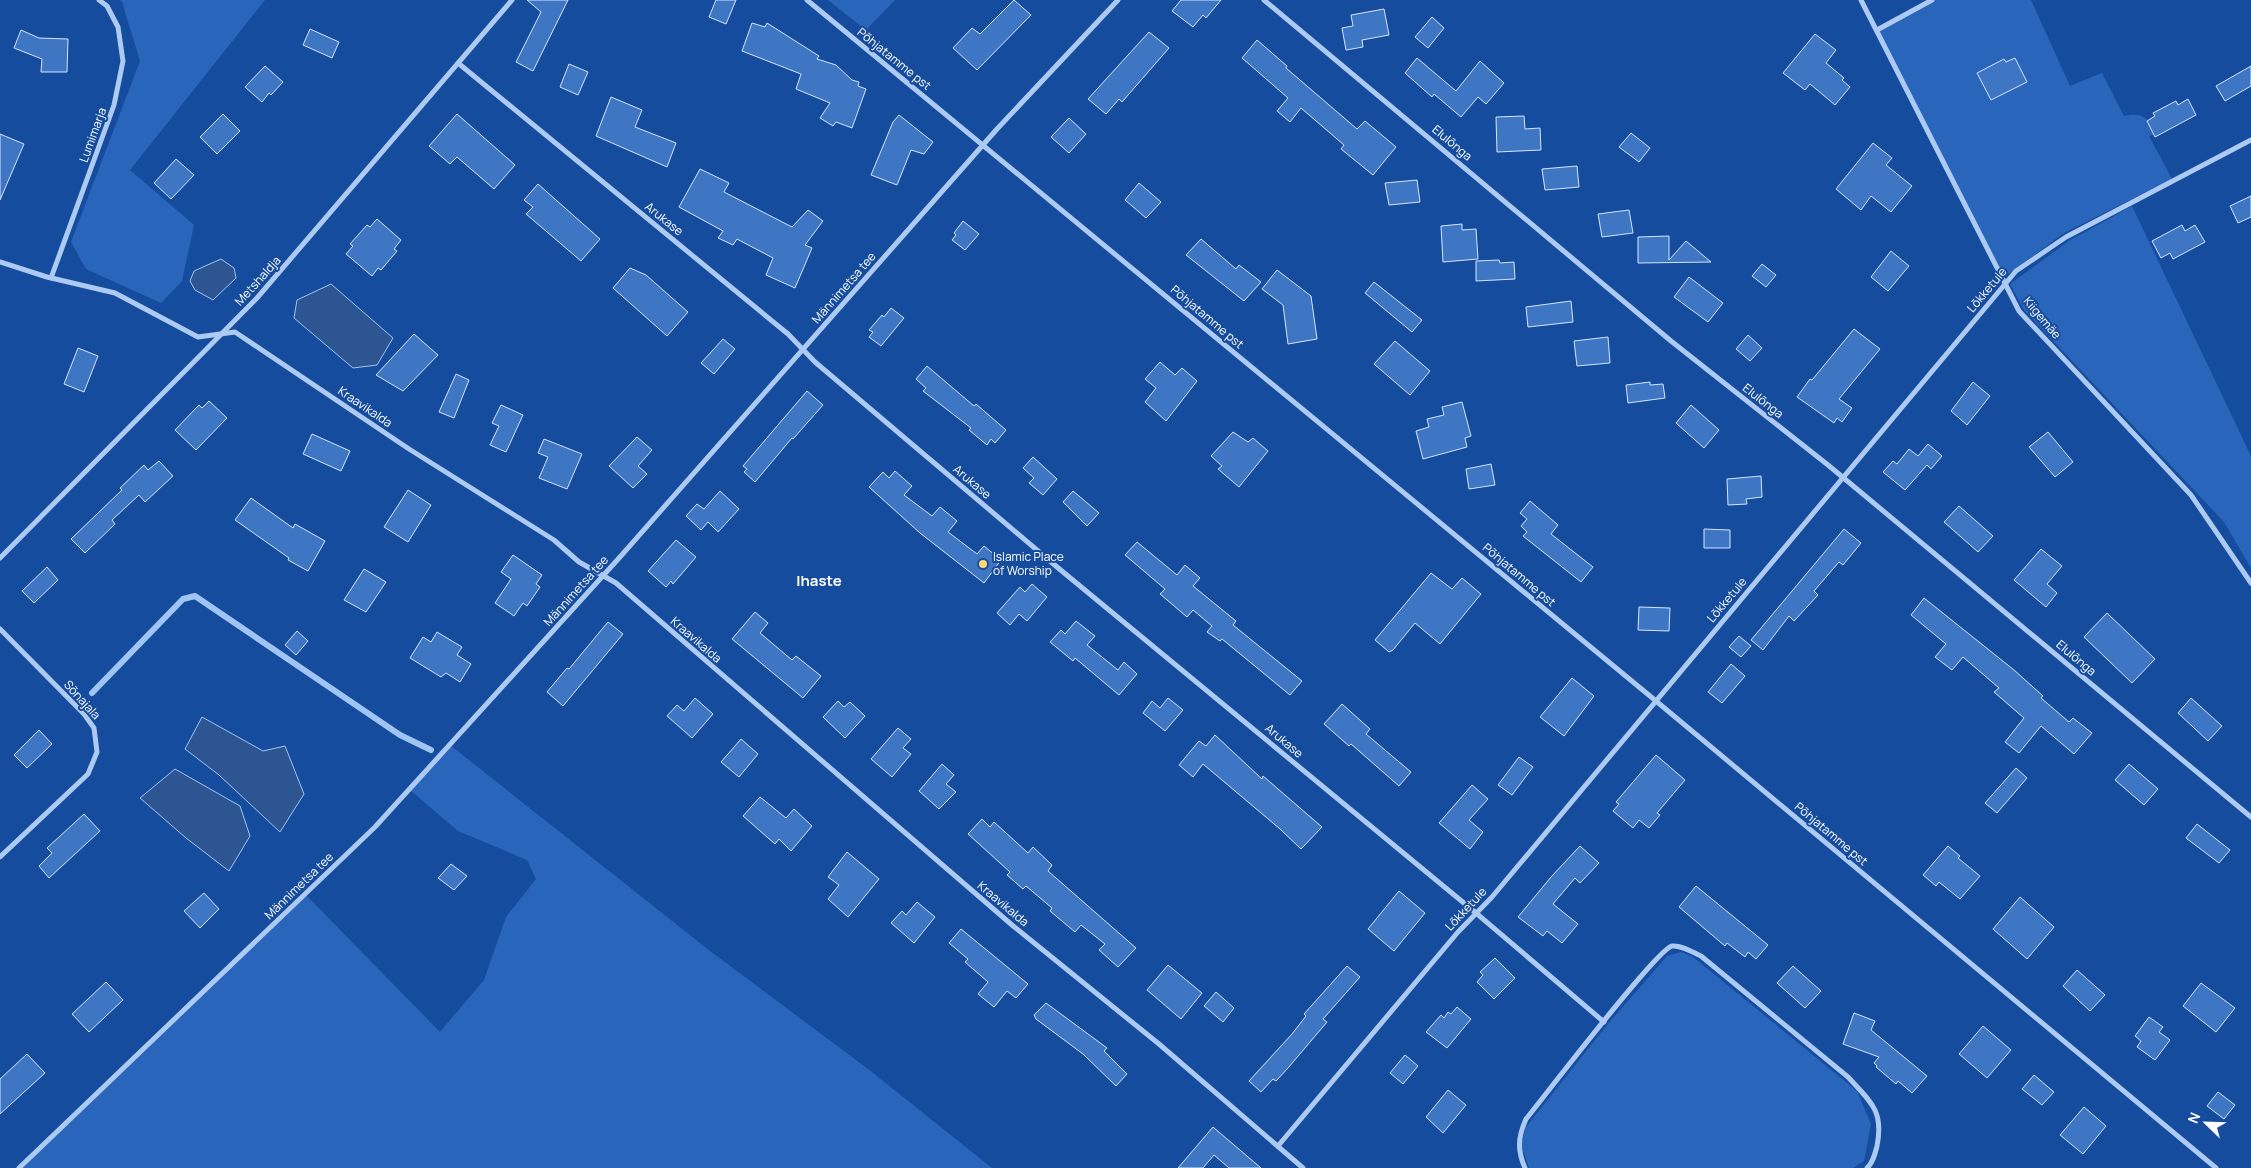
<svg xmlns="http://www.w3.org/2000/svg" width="2251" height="1168" viewBox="0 0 2251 1168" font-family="Manrope,sans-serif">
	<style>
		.green { fill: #2966bb }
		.water { fill: #2d5591; stroke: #a0c5f5 }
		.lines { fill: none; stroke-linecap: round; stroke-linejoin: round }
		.stream { stroke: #a0c5f5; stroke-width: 6 }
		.building { fill: #3e76c4; stroke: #d5e6fd }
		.street { stroke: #adcaf3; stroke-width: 5 }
		.poi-dot { fill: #ffda6f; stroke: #164c9d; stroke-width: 2 }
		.labels { text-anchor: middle; stroke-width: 4; stroke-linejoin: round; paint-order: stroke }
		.street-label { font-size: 12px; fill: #fff; stroke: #164c9d }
		.poi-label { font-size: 12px; fill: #fff; stroke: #164c9d; text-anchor: start }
		.quarter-label { font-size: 15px; font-weight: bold; fill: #fff; stroke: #164c9d }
	</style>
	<rect width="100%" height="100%" fill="#164c9d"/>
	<!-- green -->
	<g class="green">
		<polygon points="120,0 265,0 130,170 194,225 182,281 161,303 86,269 71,242 140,61 122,2"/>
		<polygon points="828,0 895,0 866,30"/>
		<path d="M1932,0H2031L2070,86L2102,73L2124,116C2144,112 2147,118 2156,134L2149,136L2172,179L2064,233L2004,277L1875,31Z"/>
		<polygon points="2132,206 2251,456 2251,568 2224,522 2024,310 2010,284 2069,241"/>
		<polygon points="450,745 710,951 868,1069 992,1168 22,1168 305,894 440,1032 484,980 506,917 536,879 527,860 458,831 410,790"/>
		<polygon points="1681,952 1693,957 1857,1091 1871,1124 1864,1161 1853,1168 1529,1168 1521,1145 1526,1127 1607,1025 1667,956"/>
	</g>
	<!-- water -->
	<g class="water">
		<polygon points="221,259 234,268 236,278 213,300 195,290 190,281 194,271"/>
		<polygon points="331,284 393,338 377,365 353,368 294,318 297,300"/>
		<polygon points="202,717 263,751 285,746 304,794 280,832 219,775 185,749"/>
		<polygon points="175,769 240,806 250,836 229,871 186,838 140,798"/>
	</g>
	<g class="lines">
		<!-- stream -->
		<polyline class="stream" points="92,693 183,599 195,596 400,735 431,750"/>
	</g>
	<!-- building -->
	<g class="building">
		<polygon points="527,0 568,0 533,71 516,62 541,12"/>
		<polygon points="716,0 736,0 726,24 709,17"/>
		<polygon points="1014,0 1031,15 977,70 953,48 972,28 980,34"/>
		<polygon points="1181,0 1221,0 1206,18 1203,15 1193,27 1172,11"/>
		<polygon points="1384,9 1389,35 1362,40 1363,47 1346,50 1342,28 1353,26 1351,15"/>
		<polygon points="1432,17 1444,28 1428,48 1415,37"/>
		<polygon points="752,23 765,27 767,23 819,56 817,59 836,65 852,80 859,82 858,86 866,89 852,128 836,122 833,126 820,118 830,103 796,89 801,74 742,51"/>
		<polygon points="310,29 339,42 332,58 303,45"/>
		<polygon points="21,30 39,38 68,39 67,72 41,72 42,59 14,48"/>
		<polygon points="1149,32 1169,48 1122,102 1119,99 1106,114 1088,99"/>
		<polygon points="1815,34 1836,50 1826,63 1844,78 1842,80 1850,87 1835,105 1810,84 1805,90 1783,73"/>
		<polygon points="1257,40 1287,66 1286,68 1357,129 1365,121 1396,147 1373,175 1341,149 1344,145 1301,108 1290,122 1277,111 1288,98 1242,58"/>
		<polygon points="1417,58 1456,91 1480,61 1504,83 1486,104 1478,97 1461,117 1434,94 1432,97 1405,73"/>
		<polygon points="2015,58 2027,82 1991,100 1977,73 2004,59 2006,62"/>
		<polygon points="569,64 588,72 578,95 560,87"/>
		<polygon points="265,66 283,82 271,95 269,93 262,102 245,87"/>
		<polygon points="2251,66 2251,86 2225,101 2216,86"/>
		<polygon points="611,97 642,110 635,127 676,143 667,167 596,136"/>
		<polygon points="2188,99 2196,115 2155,137 2147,121 2155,116 2153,113 2176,101 2178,105"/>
		<polygon points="223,114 240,131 217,154 200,137"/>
		<polygon points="457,114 515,165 494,189 457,157 450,164 429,146"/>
		<polygon points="899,115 933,142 924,154 911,150 897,185 871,175 893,122"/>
		<polygon points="1524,116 1525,129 1540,128 1541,150 1497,152 1496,117"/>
		<polygon points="1069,118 1086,134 1069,153 1051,137"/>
		<polygon points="1631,133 1650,148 1639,162 1619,147"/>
		<polygon points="0,134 24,144 0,200"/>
		<polygon points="1873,143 1892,158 1886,165 1912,186 1891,212 1871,196 1861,210 1836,189"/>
		<polygon points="176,159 194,175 171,199 154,183"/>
		<polygon points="1577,166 1579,187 1545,190 1542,169"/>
		<polygon points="700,169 729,183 724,192 792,227 808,210 823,221 805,245 812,248 795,288 766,275 773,258 737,239 733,245 718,238 723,231 679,207"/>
		<polygon points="1417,180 1420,202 1389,205 1385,183"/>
		<polygon points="1139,183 1161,202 1146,218 1125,200"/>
		<polygon points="538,184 600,239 581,261 526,214 533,207 524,200"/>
		<polygon points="2251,196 2251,217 2238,223 2230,206"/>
		<polygon points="1629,210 1633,233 1602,237 1598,214"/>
		<polygon points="377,219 401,240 394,249 397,251 381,270 378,268 372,276 346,254 353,246 350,244 367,225 370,227"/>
		<polygon points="963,221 979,234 965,250 952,240 956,235 954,233"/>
		<polygon points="1462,224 1462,230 1476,229 1478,259 1443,262 1441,226"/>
		<polygon points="2182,225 2185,231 2195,225 2205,242 2173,259 2170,253 2161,258 2152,241"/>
		<polygon points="1669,236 1669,260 1686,241 1711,262 1638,263 1638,237"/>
		<polygon points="1201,239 1236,269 1239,265 1261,282 1244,301 1186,255"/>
		<polygon points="1891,251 1909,266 1888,291 1871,277"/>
		<polygon points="1499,260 1500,263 1514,262 1515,279 1476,281 1476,261"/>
		<polygon points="1762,264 1776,275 1766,287 1752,276"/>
		<polygon points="630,268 646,275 688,312 667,336 613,288"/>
		<polygon points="1277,270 1311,296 1317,339 1288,344 1283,305 1262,289"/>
		<polygon points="1689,277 1723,303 1708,322 1674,297"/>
		<polygon points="1374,282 1422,320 1412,332 1365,293"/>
		<polygon points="1571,301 1573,322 1528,327 1526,307"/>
		<polygon points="891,308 904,318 881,346 869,337 873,332 869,330 882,315 884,317"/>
		<polygon points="1854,329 1880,349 1839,399 1852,408 1842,422 1837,418 1834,423 1797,397 1810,379 1812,380"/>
		<polygon points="414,334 438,355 403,391 376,375"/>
		<polygon points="1748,335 1762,348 1750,361 1736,349"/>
		<polygon points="1608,337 1610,363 1577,366 1574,341"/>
		<polygon points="723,339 735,349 714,374 701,363"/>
		<polygon points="1395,341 1430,371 1410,395 1374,364"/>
		<polygon points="78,348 98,356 84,392 64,384"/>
		<polygon points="1160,362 1175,375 1182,368 1197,381 1166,421 1145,402 1156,388 1145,379"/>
		<polygon points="927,366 974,406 976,404 1006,430 995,443 991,439 987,445 969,430 971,428 923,391 926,388 916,379"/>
		<polygon points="456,374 469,380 454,418 439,412"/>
		<polygon points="1650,382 1650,385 1663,384 1665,398 1628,403 1626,385"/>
		<polygon points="1973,382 1990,396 1967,425 1951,411"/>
		<polygon points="807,391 823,405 793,439 792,438 755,482 744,472 747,469 743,466"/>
		<polygon points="209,401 227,418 196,450 175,430 199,405 202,408"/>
		<polygon points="1462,402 1471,436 1465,438 1467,447 1423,459 1416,431 1429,427 1427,419 1444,415 1442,407"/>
		<polygon points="501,405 523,415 506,452 490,445 499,426 492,423"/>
		<polygon points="1691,405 1719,430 1704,448 1676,423"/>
		<polygon points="1233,432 1248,442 1253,438 1268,451 1239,487 1218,469 1222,466 1211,456"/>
		<polygon points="2048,432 2073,462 2055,477 2029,447"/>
		<polygon points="312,434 350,451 341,471 303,454"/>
		<polygon points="637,437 652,450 638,466 647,474 633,488 609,466"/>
		<polygon points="544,439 582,454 567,489 539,478 548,457 538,453"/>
		<polygon points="1928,444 1942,456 1931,469 1927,465 1905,490 1883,472 1893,461 1897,464 1909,449 1918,456"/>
		<polygon points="1033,457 1057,479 1043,495 1029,483 1034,478 1023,468"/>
		<polygon points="159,461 173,476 145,502 139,495 112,520 115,524 85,553 71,539 122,490 120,488 144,465 148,470"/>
		<polygon points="1491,464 1495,485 1469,489 1466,469"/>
		<polygon points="895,471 912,486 904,495 932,516 940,507 957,521 948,532 977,554 984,546 1001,560 984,583 920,533 869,487 883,472 889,478"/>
		<polygon points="1761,476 1762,497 1746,499 1747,504 1728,505 1727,479"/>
		<polygon points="408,490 431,505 408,542 384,527"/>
		<polygon points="720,491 739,509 718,532 708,522 701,530 686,516 697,504 704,509"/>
		<polygon points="1073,491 1099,513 1087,526 1063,502"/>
		<polygon points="251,498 293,528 295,524 325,541 308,571 288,560 289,558 235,520"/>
		<polygon points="1530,501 1558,525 1551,534 1593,567 1581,582 1523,536 1527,532 1521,526 1527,519 1520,513"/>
		<polygon points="1959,506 1993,536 1978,552 1944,522"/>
		<polygon points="1704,529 1730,530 1730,548 1704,548"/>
		<polygon points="1844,529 1861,543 1843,565 1839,562 1814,591 1818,595 1794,621 1789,616 1763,650 1751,640"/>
		<polygon points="676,540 696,557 673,584 671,581 666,587 648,571"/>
		<polygon points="1137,542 1177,575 1185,565 1200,578 1193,586 1236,621 1233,625 1302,681 1290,695 1222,639 1220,641 1207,632 1212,626 1193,610 1187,617 1160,594 1165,589 1125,555"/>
		<polygon points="2041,549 2062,566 2047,584 2057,593 2046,607 2014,580"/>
		<polygon points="513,555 542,575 536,584 540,587 527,606 523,603 514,616 495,603 511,579 501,572"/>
		<polygon points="47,567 58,580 34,603 22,591"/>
		<polygon points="364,569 386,582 366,612 344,600"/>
		<polygon points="1431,573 1452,589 1462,578 1481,594 1440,644 1415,623 1393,650 1389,652 1375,640"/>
		<polygon points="1032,584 1047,597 1027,621 1019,614 1010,625 997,613 1020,587 1025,592"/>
		<polygon points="1924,598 2014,670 2043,696 2041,698 2069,722 2073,718 2092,733 2074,754 2041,726 2019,753 2005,742 2024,718 1994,692 1999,688 1963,657 1952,670 1935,657 1946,644 1911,615"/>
		<polygon points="1639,607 1670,608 1669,631 1638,630"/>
		<polygon points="755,612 768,623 760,633 792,660 796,656 821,676 803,698 732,639"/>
		<polygon points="2107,613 2155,659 2132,683 2084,637"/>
		<polygon points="1076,621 1095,636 1087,645 1118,670 1124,662 1137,674 1119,695 1075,658 1073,661 1050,642 1061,630 1065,634"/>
		<polygon points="608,622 623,634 563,706 547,692 567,668 569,669"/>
		<polygon points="297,631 308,641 296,655 285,645"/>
		<polygon points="437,632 462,647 457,655 471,664 460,682 446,673 441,677 410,658 423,637 431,642"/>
		<polygon points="1739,636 1751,646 1741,657 1729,647"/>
		<polygon points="1731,664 1745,676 1722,703 1708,692"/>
		<polygon points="1572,678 1594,696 1564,736 1540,717"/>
		<polygon points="695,698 713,714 692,738 667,716 677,705 684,711"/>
		<polygon points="1168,698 1183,710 1165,731 1143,713 1152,701 1160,708"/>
		<polygon points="2191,698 2222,726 2208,741 2178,713"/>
		<polygon points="838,701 844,707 850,702 865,716 845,738 823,717"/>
		<polygon points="1342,704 1370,729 1366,734 1411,772 1399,786 1351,744 1349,746 1324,724"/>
		<polygon points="898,728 911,739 903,748 911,754 892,777 871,759"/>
		<polygon points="39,730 52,744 27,768 14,755"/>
		<polygon points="1215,735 1262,779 1263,776 1322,827 1301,849 1280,829 1203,764 1193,777 1179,765 1199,741 1206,746"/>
		<polygon points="741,739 758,754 739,777 721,762"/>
		<polygon points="1656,755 1685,780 1657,813 1660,815 1649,828 1639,820 1633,828 1613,811 1619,804 1616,802"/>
		<polygon points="1519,757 1533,767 1512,795 1498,785"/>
		<polygon points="942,764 954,775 946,784 956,792 939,809 919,791"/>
		<polygon points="2129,764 2158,789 2144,805 2115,780"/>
		<polygon points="2016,768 2027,778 1997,813 1985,803"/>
		<polygon points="1472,785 1488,799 1469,820 1483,832 1470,849 1439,823"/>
		<polygon points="760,797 786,818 794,809 812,826 791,851 779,839 775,844 743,816"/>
		<polygon points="84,814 100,831 49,878 39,866 52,853 47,848"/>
		<polygon points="982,819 990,827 994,822 1028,853 1033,847 1052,865 1048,871 1136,948 1118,967 1099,950 1105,944 1081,925 1075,932 1050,911 1052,908 1026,886 1023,889 1007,875 1010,872 968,834"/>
		<polygon points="2197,824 2230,850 2219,863 2186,838"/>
		<polygon points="1580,846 1599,863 1580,883 1575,878 1553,904 1578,924 1562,943 1547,931 1543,936 1518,917 1551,877"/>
		<polygon points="1948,846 1960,856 1958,858 1980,876 1960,899 1939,882 1936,886 1923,875"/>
		<polygon points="847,852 879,879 848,917 828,899 839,885 828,877"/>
		<polygon points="451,864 467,876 454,890 438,878"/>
		<polygon points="1696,886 1768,945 1756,959 1748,952 1745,957 1727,943 1725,946 1679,907"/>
		<polygon points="1399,891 1425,913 1394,951 1368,929"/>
		<polygon points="204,893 219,909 200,928 184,911"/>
		<polygon points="2020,897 2054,927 2027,959 1993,929"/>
		<polygon points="917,902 935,917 914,943 891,923 902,911 906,915"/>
		<polygon points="961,929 1028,984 1016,998 1007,991 994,1007 978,994 988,982 965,962 968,959 949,943"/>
		<polygon points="1495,958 1515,978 1494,999 1477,982 1483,975 1480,972"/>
		<polygon points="1168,965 1202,993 1181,1019 1147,990"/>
		<polygon points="1347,966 1360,977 1323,1019 1327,1022 1288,1068 1276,1081 1273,1079 1261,1092 1249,1081 1292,1034 1306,1016 1304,1014"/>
		<polygon points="1793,966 1821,991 1805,1008 1777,983"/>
		<polygon points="2077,970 2105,995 2090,1011 2063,986"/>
		<polygon points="106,982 123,1000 89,1032 72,1014"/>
		<polygon points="2201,983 2235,1008 2216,1032 2183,1006"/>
		<polygon points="1216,992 1234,1008 1223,1022 1204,1006"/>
		<polygon points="1046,1003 1107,1048 1104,1051 1127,1074 1116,1086 1083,1054 1036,1019 1034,1015"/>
		<polygon points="1457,1007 1471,1019 1447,1048 1426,1032 1441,1015 1444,1018 1448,1012 1451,1014"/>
		<polygon points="1854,1013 1875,1021 1871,1030 1927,1076 1912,1093 1898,1081 1896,1084 1876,1067 1877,1066 1874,1063 1879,1057 1843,1044"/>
		<polygon points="2149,1017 2163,1027 2159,1032 2170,1040 2155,1060 2137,1047 2141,1041 2135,1036"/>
		<polygon points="1983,1026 2011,1050 1987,1078 1959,1054"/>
		<polygon points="27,1054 45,1073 0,1114 0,1079"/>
		<polygon points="1405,1055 1418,1066 1403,1084 1390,1073"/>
		<polygon points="2034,1075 2054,1092 2042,1105 2022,1089"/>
		<polygon points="1448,1090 1466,1105 1443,1133 1426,1117"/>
		<polygon points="2218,1092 2235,1105 2224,1119 2207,1106"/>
		<polygon points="2084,1107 2106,1126 2083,1154 2060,1135"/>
		<polygon points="1213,1127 1261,1168 1229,1168 1214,1155 1203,1168 1178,1168"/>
	</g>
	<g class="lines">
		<!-- street -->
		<g class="street">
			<polyline points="807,0 1656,701 2216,1168"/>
			<polyline points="1264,0 1671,341 1828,465 2251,817"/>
			<polyline points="1861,0 2019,311 2191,495 2251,583"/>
			<polyline points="1877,30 1932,0"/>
			<polyline points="458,63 788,334 815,362 1057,567 1476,913 1604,1022"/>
			<polyline points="0,262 47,277 115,293 198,337 235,332 409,449 554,540 579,562 616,583 1012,925 1159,1044 1303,1168"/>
			<polyline points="51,278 114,105 123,61 118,27 107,6 99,0"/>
			<polyline points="0,558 257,298 512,0"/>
			<polyline points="0,629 84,714 94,728 97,752 88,774 0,857"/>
			<polyline points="1278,1146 1458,932 1492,897 2016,271 2066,237 2251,140"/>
			<polyline points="19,1168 375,827 620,557 997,129 1118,0"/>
			<path d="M1525,1168C1517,1150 1518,1137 1526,1119C1544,1097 1657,949 1672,946C1682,945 1692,952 1701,956L1848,1077C1871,1102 1884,1111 1877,1146C1875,1154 1873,1163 1867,1168"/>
		</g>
	</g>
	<!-- markers -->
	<circle class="poi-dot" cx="983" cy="564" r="5"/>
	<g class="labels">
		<!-- street labels -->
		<g class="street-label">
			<text transform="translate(894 59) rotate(39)" y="4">Põhjatamme pst</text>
			<text transform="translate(93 135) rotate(-70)" y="4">Lumimarja</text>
			<text transform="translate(1452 143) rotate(40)" y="4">Elulõnga</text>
			<text transform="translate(664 219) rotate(39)" y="4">Arukase</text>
			<text transform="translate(258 281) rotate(-48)" y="4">Metshaldja</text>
			<text transform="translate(844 288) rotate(-49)" y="4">Männimetsa tee</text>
			<text transform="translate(1987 290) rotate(-50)" y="4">Lõkketule</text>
			<text transform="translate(1207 317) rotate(40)" y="4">Põhjatamme pst</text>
			<text transform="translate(2042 318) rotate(50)" y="4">Kiigemäe</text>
			<text transform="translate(1763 401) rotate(38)" y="4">Elulõnga</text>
			<text transform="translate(365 407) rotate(34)" y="4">Kraavikalda</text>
			<text transform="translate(972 482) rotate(40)" y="4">Arukase</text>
			<text transform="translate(1519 575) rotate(40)" y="4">Põhjatamme pst</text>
			<text transform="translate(576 591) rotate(-48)" y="4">Männimetsa tee</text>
			<text transform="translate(1727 600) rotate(-50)" y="4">Lõkketule</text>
			<text transform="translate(696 640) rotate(41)" y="4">Kraavikalda</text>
			<text transform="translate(2076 658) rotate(40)" y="4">Elulõnga</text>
			<text transform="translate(82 700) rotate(48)" y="4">Sõnajala</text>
			<text transform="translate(1284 741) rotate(40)" y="4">Arukase</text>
			<text transform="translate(1831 834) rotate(40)" y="4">Põhjatamme pst</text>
			<text transform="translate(299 886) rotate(-44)" y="4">Männimetsa tee</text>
			<text transform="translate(1003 904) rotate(40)" y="4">Kraavikalda</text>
			<text transform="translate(1466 909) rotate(-47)" y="4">Lõkketule</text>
		</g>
		<!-- poi labels -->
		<g class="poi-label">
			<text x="993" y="561">Islamic Place<tspan x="993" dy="14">of Worship</tspan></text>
		</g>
		<!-- quarter labels -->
		<g class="quarter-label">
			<text x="819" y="586">Ihaste</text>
		</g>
	</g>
	<!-- north arrow -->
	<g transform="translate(2206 1123) rotate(293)" stroke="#164c9d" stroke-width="4" paint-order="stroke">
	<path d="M0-4L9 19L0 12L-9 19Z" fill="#ffffff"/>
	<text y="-8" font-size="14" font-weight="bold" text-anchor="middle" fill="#ffffff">N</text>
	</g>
</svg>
